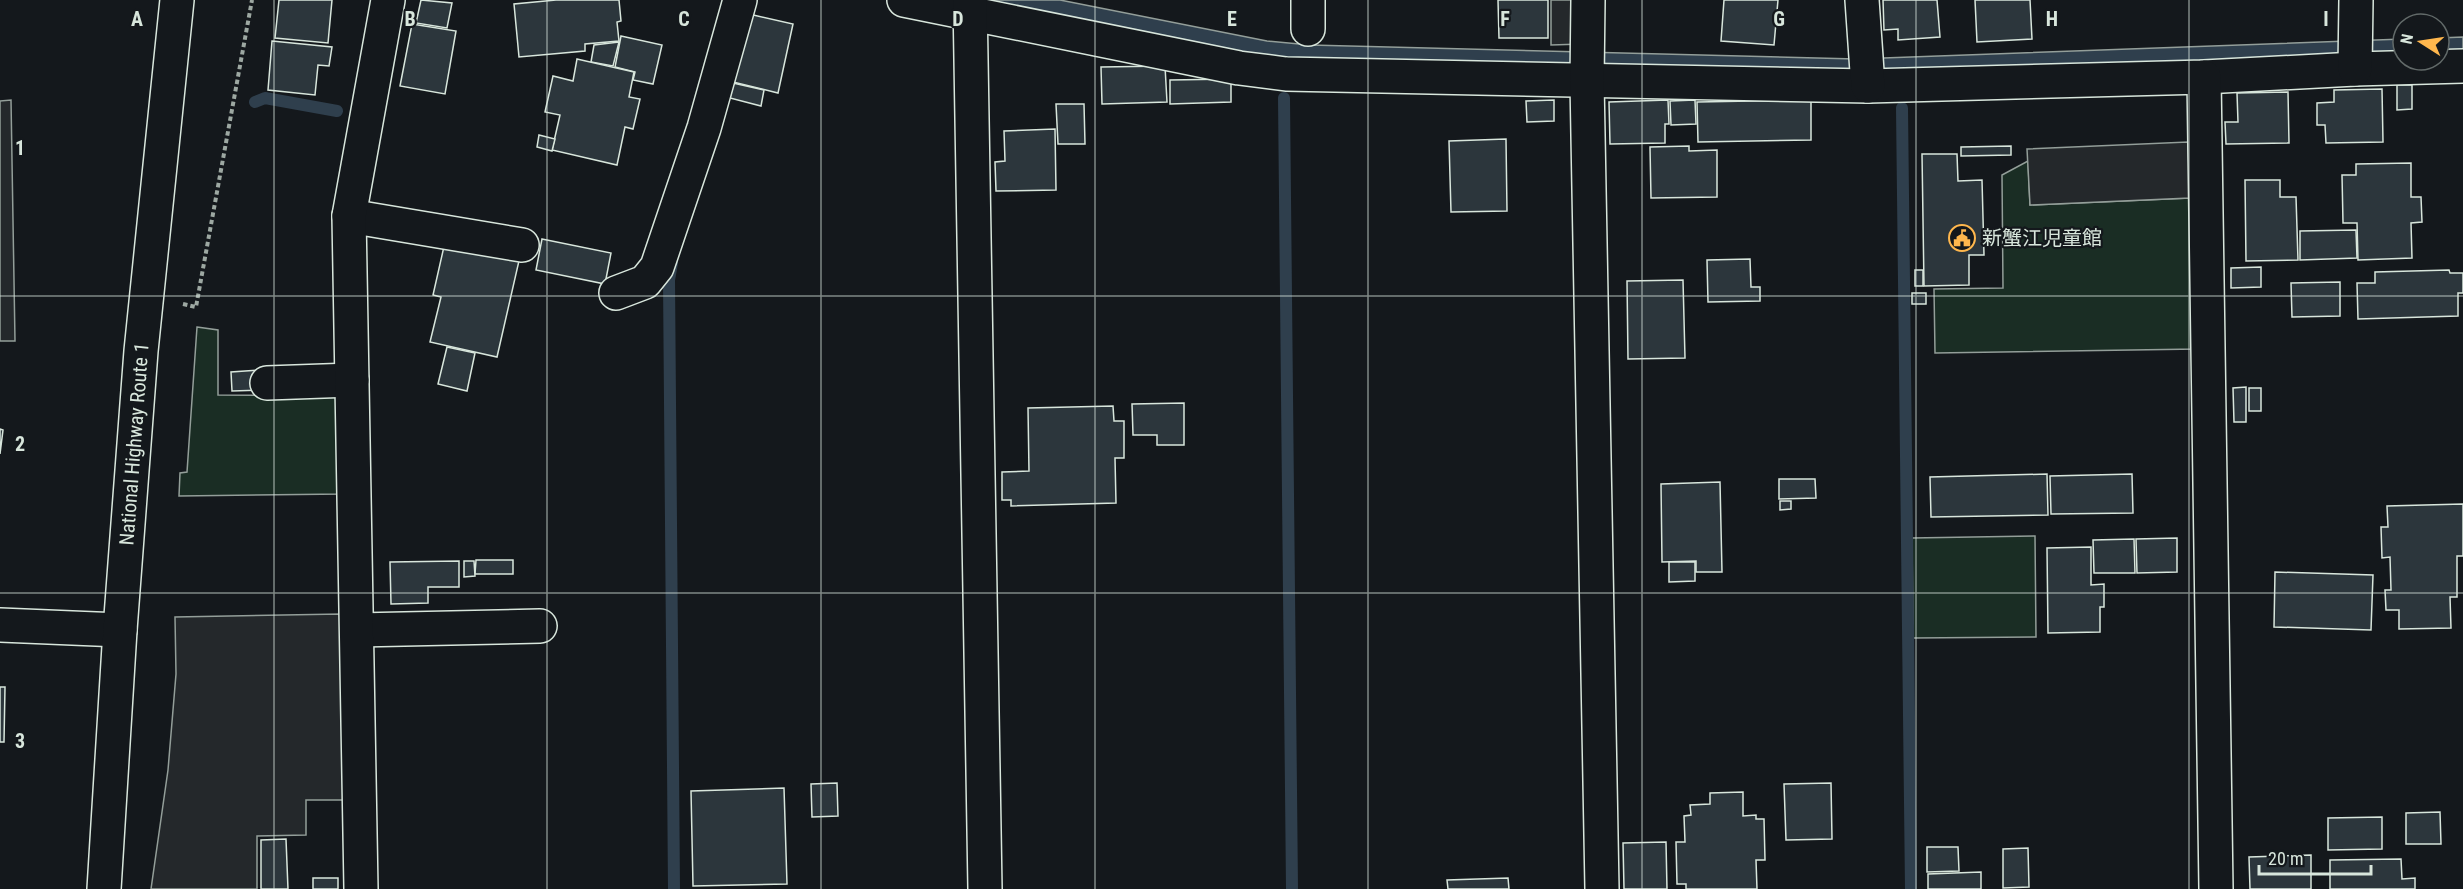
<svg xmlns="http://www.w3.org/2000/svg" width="2463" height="889" viewBox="0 0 2463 889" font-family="'Roboto Condensed','Noto Sans JP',sans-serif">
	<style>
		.green { fill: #1a2d24; stroke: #939e99; stroke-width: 1.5 }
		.parking { fill: #24282b; stroke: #939e99; stroke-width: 1.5 }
		.water { fill: #2f3f4d; stroke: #939e99; stroke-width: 1.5 }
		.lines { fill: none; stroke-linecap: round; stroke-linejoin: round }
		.stream { stroke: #2f3f4d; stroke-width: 12 }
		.building { fill: #2c363c; stroke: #d8e6dc; stroke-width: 1.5 }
		.minor-casing { stroke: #d8e6dc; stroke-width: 36 }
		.highway-casing { stroke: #d8e6dc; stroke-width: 36 }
		.path { stroke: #9da8a2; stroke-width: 4; stroke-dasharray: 4.5 3; stroke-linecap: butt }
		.minor { stroke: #14181c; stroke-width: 33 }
		.highway { stroke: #14181c; stroke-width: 33 }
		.grid { fill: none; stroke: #d8e6dc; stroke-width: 1.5; stroke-opacity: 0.55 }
		.labels { text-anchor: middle; stroke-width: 4.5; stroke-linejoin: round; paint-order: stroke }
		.poi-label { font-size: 20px; fill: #d8e6dc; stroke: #14181c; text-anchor: start }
		.street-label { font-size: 20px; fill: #d8e6dc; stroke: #14181c }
		.grid-label { font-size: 20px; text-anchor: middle; font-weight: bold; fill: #d8e6dc; stroke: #14181c; stroke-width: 4.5; stroke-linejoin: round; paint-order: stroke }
	</style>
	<rect width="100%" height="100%" fill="#14181c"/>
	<!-- green -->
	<g class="green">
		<polygon points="2028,161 2030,205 2190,198 2197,349 1935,353 1934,289 2003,288 2002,175"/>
		<polygon points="197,327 218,330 218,395 342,396 343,494 179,496 180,473 187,472"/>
		<polygon points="2035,536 2036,637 1913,638 1912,538"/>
	</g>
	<!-- parking -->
	<g class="parking">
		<polygon points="1551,0 1582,0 1582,44 1551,45"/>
		<polygon points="11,100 15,341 0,341 0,101"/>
		<polygon points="2188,142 2190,198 2030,205 2027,149"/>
		<polygon points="341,614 343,800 306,800 306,835 257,836 257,889 151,889 168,770 176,674 175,617"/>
	</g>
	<!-- water -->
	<g class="water">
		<polygon points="984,0 1060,0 1267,41 1310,45 1856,59 2403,39 2403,56 1881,74 1332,62 1249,55"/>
		<polygon points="2463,37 2463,53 2439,54 2439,38"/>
	</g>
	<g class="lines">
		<!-- stream -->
		<g class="stream">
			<polyline points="1284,98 1292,889"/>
			<polyline points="255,102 265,98 337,111"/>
			<polyline points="1902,108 1911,889"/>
			<polyline points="672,263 669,280 674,889"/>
		</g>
	</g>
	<!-- building -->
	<g class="building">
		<polygon points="279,0 332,0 328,43 275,38"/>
		<polygon points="421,0 452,3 447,28 416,23"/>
		<polygon points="556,0 619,0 621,21 617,22 619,41 585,44 585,51 519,57 514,4"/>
		<polygon points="1498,0 1548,0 1548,38 1499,38"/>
		<polygon points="1724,0 1778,0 1774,45 1721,41"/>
		<polygon points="1883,0 1937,0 1940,37 1898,40 1898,29 1884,30"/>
		<polygon points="1975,0 2030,0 2032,39 1977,42"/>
		<polygon points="749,14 793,24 778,93 733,82"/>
		<polygon points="412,24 456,31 445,94 400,86"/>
		<polygon points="621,36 662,45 653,84 633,80 635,72 615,67"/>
		<polygon points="272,41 332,47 329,66 318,65 315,95 268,90"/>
		<polygon points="619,42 613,66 591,62 594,45"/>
		<polygon points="577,59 634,72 629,97 640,99 633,129 625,127 617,165 552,150 560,115 545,112 553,76 573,81"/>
		<polygon points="1165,66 1167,102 1102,104 1101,67"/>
		<polygon points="1231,79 1231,102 1170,104 1170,80"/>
		<polygon points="733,83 764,90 761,106 730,98"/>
		<polygon points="2397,85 2412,85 2412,109 2397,110"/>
		<polygon points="2382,89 2383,142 2326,143 2325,125 2317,125 2317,103 2334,102 2334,90"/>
		<polygon points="2288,92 2289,143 2226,144 2225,122 2238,122 2237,93"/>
		<polygon points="1554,100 1554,121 1527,122 1526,101"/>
		<polygon points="1668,100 1669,124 1665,124 1665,143 1610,144 1609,102"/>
		<polygon points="1695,100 1696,124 1671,125 1670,101"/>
		<polygon points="1811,100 1811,140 1698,142 1697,102"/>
		<polygon points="1056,104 1084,104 1085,144 1058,144"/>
		<polygon points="1055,129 1056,190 996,191 995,162 1005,161 1004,131"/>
		<polygon points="539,135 555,139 552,151 537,147"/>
		<polygon points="1506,139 1507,211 1451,212 1449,141"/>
		<polygon points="1689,146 1689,151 1717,150 1717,197 1651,198 1650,147"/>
		<polygon points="2011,146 2011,155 1961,156 1961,147"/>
		<polygon points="1922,154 1957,154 1958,181 1982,180 1984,255 1969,255 1969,285 1924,286"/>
		<polygon points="2411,163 2411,197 2421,197 2422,222 2411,223 2412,258 2358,260 2357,223 2343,223 2342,175 2356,175 2356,164"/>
		<polygon points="2245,180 2280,180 2280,197 2296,197 2298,260 2246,261"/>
		<polygon points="2356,230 2357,258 2300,260 2300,231"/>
		<polygon points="542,239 611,253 605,284 536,270"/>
		<polygon points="445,242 521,252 497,357 430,342 441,297 433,295"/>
		<polygon points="1750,259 1751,287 1760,287 1760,301 1708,302 1707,260"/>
		<polygon points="2261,267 2261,287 2231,288 2231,268"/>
		<rect x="1915" y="270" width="8" height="16"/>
		<polygon points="2449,270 2450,273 2463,273 2463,293 2458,293 2458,316 2358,319 2357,283 2375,283 2375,272"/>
		<polygon points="1683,280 1685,358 1628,359 1627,281"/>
		<polygon points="2340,282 2340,316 2292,317 2291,283"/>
		<rect x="1912" y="293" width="14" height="11"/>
		<polygon points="447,347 475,353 467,391 438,384"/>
		<polygon points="260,370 261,390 232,391 231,372"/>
		<polygon points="2246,387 2246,422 2234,422 2233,388"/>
		<rect x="2249" y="388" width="12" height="23"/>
		<polygon points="1184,403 1184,445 1157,445 1157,435 1133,435 1132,404"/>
		<polygon points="1113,406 1114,421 1124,421 1124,458 1115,458 1116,503 1011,506 1011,500 1002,500 1002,472 1029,471 1028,408"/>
		<polygon points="0,429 3,430 0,454"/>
		<polygon points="2047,474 2048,515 1931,517 1930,477"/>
		<polygon points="2132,474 2133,513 2051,514 2050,476"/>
		<polygon points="1779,479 1815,479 1816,498 1779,499"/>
		<polygon points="1720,482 1722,572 1696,572 1696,561 1662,562 1661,484"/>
		<polygon points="1780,501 1791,501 1791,509 1780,510"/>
		<polygon points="2463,504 2463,556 2457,556 2457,597 2450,597 2451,628 2399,629 2399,610 2386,610 2385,590 2391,590 2390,557 2382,558 2381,527 2388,527 2387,506"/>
		<polygon points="2177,538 2177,572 2137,573 2136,539"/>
		<polygon points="2134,539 2135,573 2094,573 2093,540"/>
		<polygon points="2091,547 2091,585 2104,584 2104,607 2100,607 2100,632 2048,633 2047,548"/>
		<polygon points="476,560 513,560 513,574 475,574"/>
		<polygon points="459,561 459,587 428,587 428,603 391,604 390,562"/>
		<polygon points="464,561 474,561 475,576 464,577"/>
		<polygon points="1669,562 1695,562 1695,581 1669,582"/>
		<polygon points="2275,572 2373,575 2371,630 2274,627"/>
		<polygon points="0,687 5,687 4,742 0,742"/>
		<polygon points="837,783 838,816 812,817 811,784"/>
		<polygon points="1831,783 1832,839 1786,840 1784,784"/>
		<polygon points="784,788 787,884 693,886 691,791"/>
		<polygon points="1743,792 1743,816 1756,815 1756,819 1764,819 1765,860 1756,860 1757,889 1686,889 1686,884 1677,884 1676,842 1685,842 1684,816 1691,815 1690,805 1710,804 1710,793"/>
		<polygon points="2440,812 2441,844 2406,844 2406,813"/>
		<polygon points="2382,817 2382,849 2328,850 2328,818"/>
		<polygon points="286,839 288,889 261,889 261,840"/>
		<polygon points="1666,842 1667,889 1624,889 1623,843"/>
		<polygon points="1927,847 1958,847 1959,871 1927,872"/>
		<polygon points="2028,848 2029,887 2003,888 2003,849"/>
		<polygon points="2311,855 2311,889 2250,889 2249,857"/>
		<polygon points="2401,859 2402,879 2415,878 2415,889 2330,889 2330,860"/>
		<polygon points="1981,872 1981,889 1928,889 1928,874"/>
		<rect x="313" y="878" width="25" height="11"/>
		<polygon points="1508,878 1509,889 1448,889 1447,880"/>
	</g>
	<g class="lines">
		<defs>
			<g id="minor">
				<polyline points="904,0 1239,68 1286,74 1868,86 2204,77 2355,69 2463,66"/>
				<polyline points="970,0 985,889"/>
				<polyline points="1588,0 1587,81 1602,889"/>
				<polyline points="1862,0 1868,86"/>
				<polyline points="1308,29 1308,0"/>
				<polyline points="2355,69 2356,0"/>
				<polyline points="2204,77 2216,889"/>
				<polyline points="349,216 522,245"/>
				<polyline points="616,293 645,282 657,267 704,128 740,0"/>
				<polyline points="267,383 352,380"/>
				<polyline points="0,625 120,630"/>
				<polyline points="357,630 540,626"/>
				<polyline points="361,889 349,216 388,0"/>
			</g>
			<g id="highway">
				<path id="s1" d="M104,889L120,630L141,351L177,0"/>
			</g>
		</defs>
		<!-- minor casing -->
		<use href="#minor" class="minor-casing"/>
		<!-- highway casing -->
		<use href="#highway" class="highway-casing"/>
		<!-- path -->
		<polyline class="path" points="183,304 196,307 252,0"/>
		<!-- minor -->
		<use href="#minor" class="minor"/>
		<!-- highway -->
		<use href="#highway" class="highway"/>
	</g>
	<!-- grid -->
	<path class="grid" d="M274,0V889M547,0V889M821,0V889M1095,0V889M1368,0V889M1642,0V889M1916,0V889M2189,0V889M0,296H2463M0,593H2463"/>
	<!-- icons -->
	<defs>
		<symbol id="civic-ring" viewBox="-11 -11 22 22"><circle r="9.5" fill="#14181c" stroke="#ffb74d" stroke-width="1.5"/><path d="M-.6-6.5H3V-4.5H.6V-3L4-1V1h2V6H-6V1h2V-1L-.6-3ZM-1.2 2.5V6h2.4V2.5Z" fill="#ffb74d"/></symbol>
	</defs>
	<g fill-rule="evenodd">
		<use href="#civic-ring" x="1947" y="223" width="30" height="30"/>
	</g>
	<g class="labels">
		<!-- poi labels -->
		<g class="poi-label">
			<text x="1982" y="245">新蟹江児童館</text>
		</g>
		<!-- street labels -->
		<g class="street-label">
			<text dy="7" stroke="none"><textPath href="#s1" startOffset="446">National Highway Route 1</textPath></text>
		</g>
	</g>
	<g class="grid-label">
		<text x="137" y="26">A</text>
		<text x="410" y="26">B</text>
		<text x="684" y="26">C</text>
		<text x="958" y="26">D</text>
		<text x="1232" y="26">E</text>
		<text x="1505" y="26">F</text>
		<text x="1779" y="26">G</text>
		<text x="2052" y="26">H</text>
		<text x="2326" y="26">I</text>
		<text x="20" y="155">1</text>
		<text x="20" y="451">2</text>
		<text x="20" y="748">3</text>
	</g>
	<!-- north arrow -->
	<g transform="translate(2421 42) rotate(282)"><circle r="28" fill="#14181c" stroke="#626a69" stroke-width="1.5"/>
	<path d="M0-4.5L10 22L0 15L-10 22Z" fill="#ffb74d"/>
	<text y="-9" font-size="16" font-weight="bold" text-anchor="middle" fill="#d8e6dc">N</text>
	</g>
	<!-- scale -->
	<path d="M2259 865v9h112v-9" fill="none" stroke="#d8e6dc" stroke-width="3"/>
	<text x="2268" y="865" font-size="18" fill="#d8e6dc" stroke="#14181c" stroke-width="4.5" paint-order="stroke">20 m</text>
</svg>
